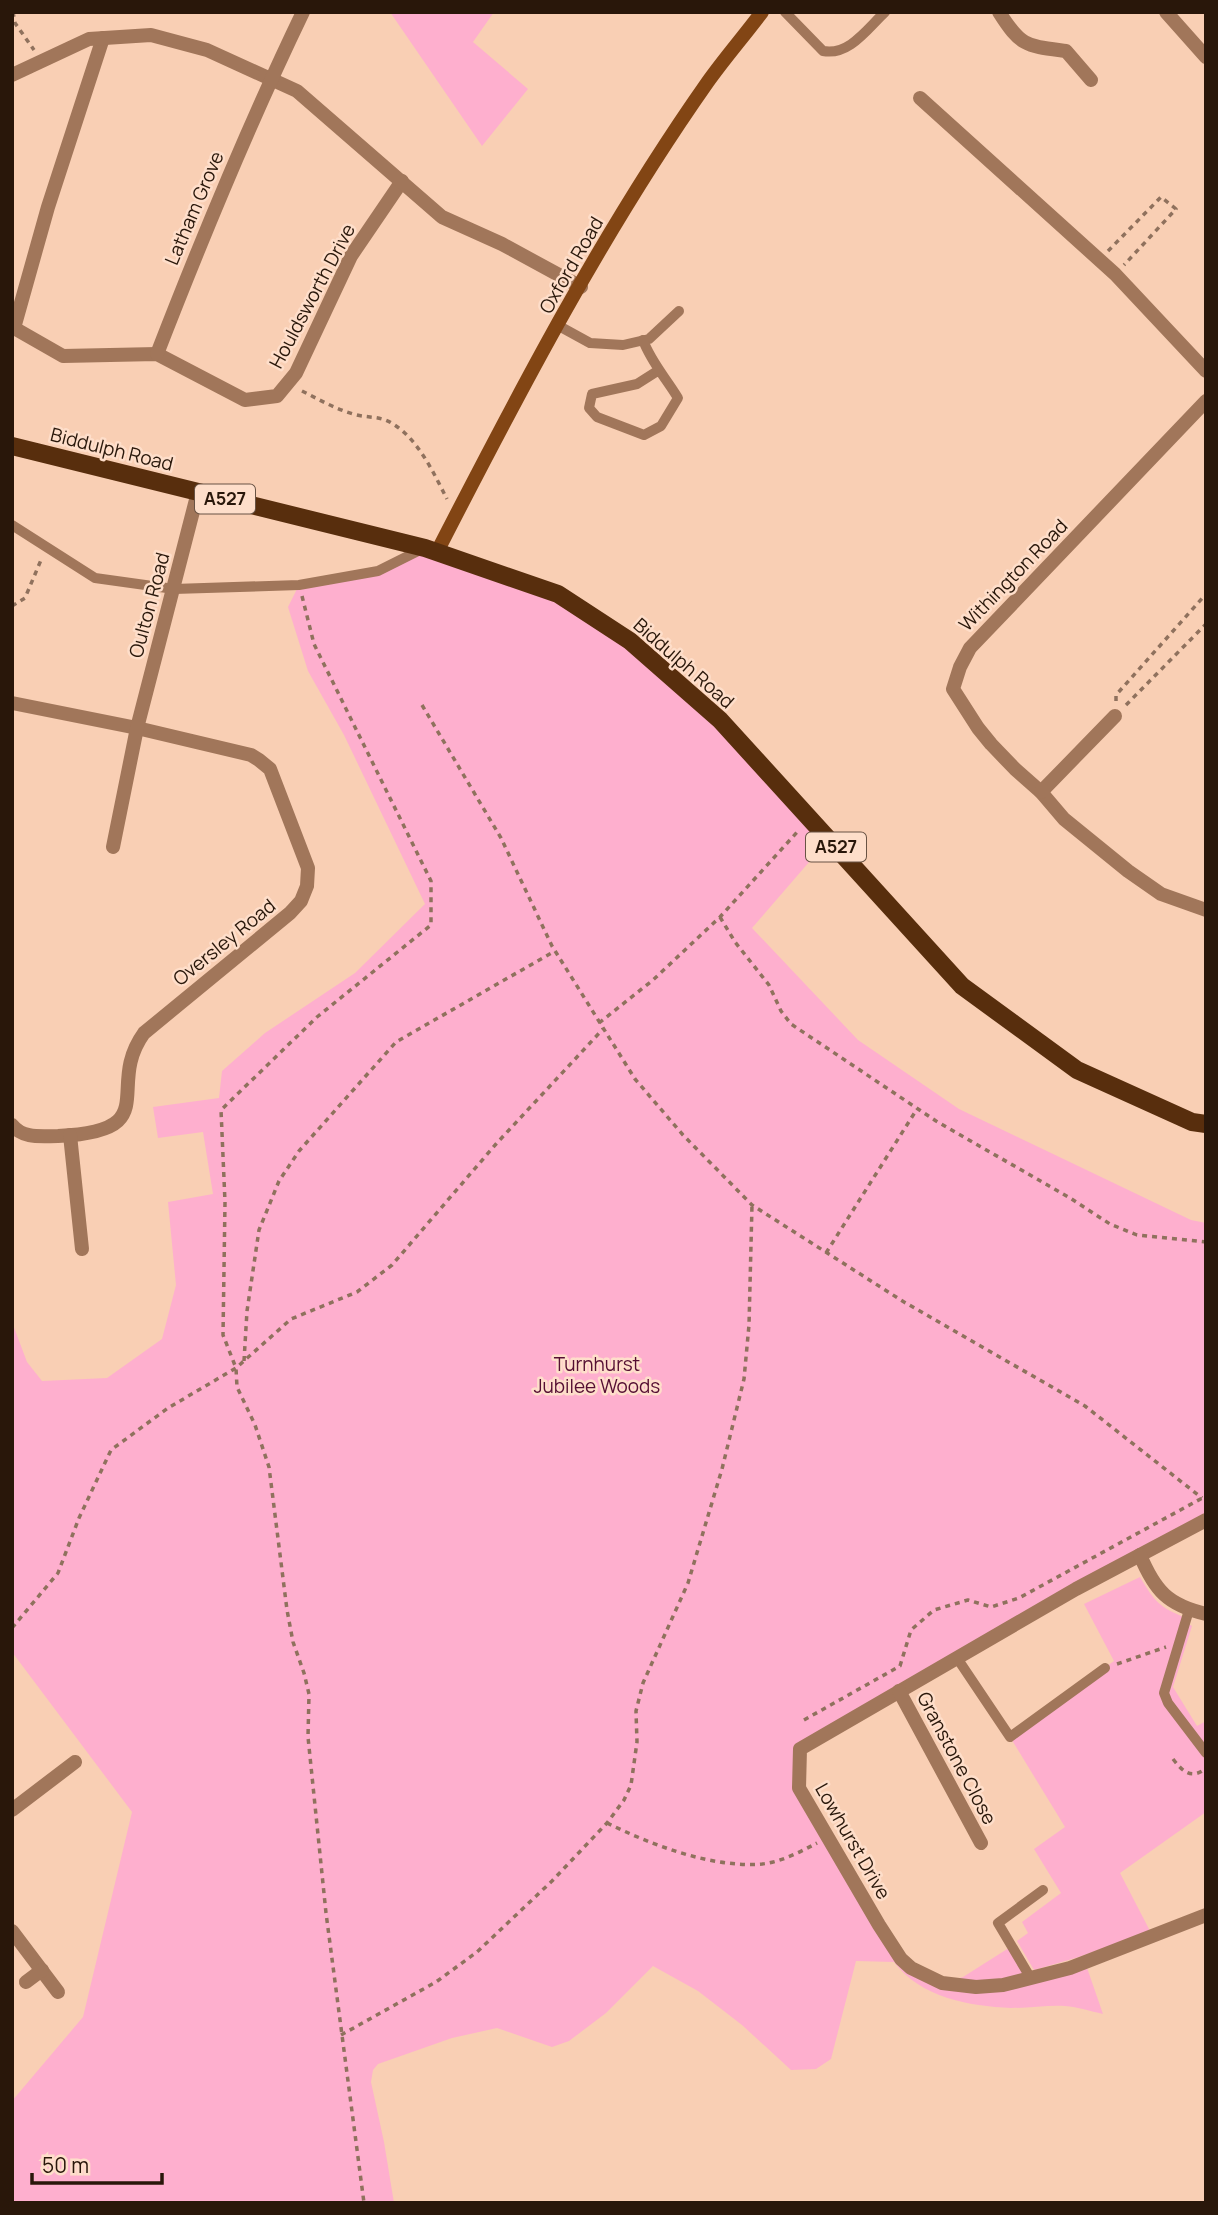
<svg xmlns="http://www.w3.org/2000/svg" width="1218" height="2215" viewBox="0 0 1218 2215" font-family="Manrope,sans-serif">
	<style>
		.green { fill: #feafce }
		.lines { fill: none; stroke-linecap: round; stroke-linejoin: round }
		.path { stroke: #8f715d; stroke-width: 3.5; stroke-dasharray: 5 5; stroke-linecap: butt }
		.lane { stroke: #a1765a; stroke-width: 10 }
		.street { stroke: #a1765a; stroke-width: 14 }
		.secondary { stroke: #824514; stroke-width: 14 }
		.primary { stroke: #582e0d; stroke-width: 18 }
		.labels { text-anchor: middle; stroke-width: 5; stroke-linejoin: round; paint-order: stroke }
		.shield { fill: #fedeca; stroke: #695344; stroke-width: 2 }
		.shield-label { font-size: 18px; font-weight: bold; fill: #29170a }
		.street-label { font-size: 19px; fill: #29170a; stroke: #fedeca }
		.park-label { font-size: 19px; fill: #550e33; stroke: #fedeca }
	</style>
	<rect width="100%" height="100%" fill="#f9cfb4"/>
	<!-- green -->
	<g class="green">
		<polygon points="390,12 494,12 473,42 528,89 482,146"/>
		<path d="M429,540L558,594L630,641L829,839L752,928L858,1040L959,1109L1191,1220L1206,1223V1520L800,1750L799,1788L901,1959L943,1983L963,1977L1012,1946L1030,1977L1085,1962L1103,2014C1090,2011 1078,2007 1065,2006C1048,2005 1029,2008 1011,2008C969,2006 921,1998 894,1962L856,1961L831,2059L816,2069L791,2070L742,2025L698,1991L653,1966L606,2013L569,2041L552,2047L497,2028L452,2038L378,2064L373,2070L371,2082L384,2142L394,2203H12V2101L83,2017L132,1812L12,1652V1322L27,1362L42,1381L107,1378L162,1339L176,1285L168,1202L213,1194L203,1132L158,1138L153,1107L219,1098L222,1071L265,1033L355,973L425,904L344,735L308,671L288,607L299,585L378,571Z"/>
		<path d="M1140,1577C1155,1602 1159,1607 1186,1618L1185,1622L1192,1626L1173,1687L1197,1726L1206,1721V1812L1120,1873L1150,1931L1079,1957L1034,1970L1017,1941L1028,1933L1022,1922L1061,1893L1034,1849L1065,1827L1010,1737L1114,1661L1084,1604Z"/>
	</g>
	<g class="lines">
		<!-- path -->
		<g class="path">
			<polyline points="13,12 15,23 34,50"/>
			<polyline points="1108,251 1161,197 1176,209 1124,265"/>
			<path d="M302,391C320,400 337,410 357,415C370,418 381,416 393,424C419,440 434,474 447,499"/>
			<polyline points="302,596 314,644 431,881 431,925 317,1017 221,1110 225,1202 223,1335 236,1368 237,1387 255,1425 269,1467 287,1610 293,1642 304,1673 309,1694 308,1737 326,1913 364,2203"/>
			<polyline points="12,606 25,598 41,560"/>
			<polyline points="1116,701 1116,695 1206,594"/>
			<polyline points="422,705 501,838 552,946 635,1079 683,1135 752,1205 904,1302 1085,1406 1202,1498"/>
			<polyline points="1126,705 1206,624"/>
			<polyline points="720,917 735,942 769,985 781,1011 791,1024 936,1121 1070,1198 1110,1224 1137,1235 1206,1242"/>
			<polyline points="599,1023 653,980 720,917 799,830"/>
			<polyline points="826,1253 917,1109"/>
			<polyline points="244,1361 247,1311 259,1230 279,1181 299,1151 396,1042 555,951"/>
			<polyline points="12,1628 58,1573 79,1518 111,1450 168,1408 236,1368 291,1319 357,1292 392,1265 496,1144 603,1029"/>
			<polyline points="1117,1664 1166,1647"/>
			<polyline points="804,1720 900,1666 911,1630 934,1610 968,1600 991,1607 1019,1598 1206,1496"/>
			<path d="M1173,1759C1183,1772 1192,1780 1206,1768"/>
			<path d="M607,1823C652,1845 711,1868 762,1864C781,1862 800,1852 817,1843"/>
			<polyline points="341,2035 436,1982 477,1952 552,1881 607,1823 624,1800 631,1785 637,1742 636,1711 643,1683 688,1583 722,1469 744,1379 749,1325 752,1205"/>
		</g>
		<!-- lane -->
		<g class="lane">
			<path d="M785,12L823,51C849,56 867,29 885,12"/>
			<polyline points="559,326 590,343 623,345 649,339 679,311"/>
			<path d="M643,340C651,362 666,378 678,398L661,426L644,435L597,417L589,408L592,394L637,384L659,370"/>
			<polyline points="12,525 95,578 174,589 299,585 378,571 424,548"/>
			<polyline points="1189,1610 1164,1693 1168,1703 1206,1753"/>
			<polyline points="957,1658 1010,1737 1105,1668"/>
			<polyline points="1030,1977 998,1923 1043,1890"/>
		</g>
		<!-- street -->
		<g class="street">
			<path d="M999,12C1021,47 1027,46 1066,51L1091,80"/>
			<polyline points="1166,12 1206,57"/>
			<polyline points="103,38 48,207 14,328 63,356 157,354 245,400 277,396 296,373 351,256 402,181"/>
			<polyline points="12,75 89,39 151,35 207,50 297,91 442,217 502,244 581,287"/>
			<polyline points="920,98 1115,274 1206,371"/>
			<path d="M157,354C202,238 249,124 303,12"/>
			<polyline points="1206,401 970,648 960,667 953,689 978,728 991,744 1015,769 1041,792 1064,819 1128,871 1161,894 1206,910"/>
			<path d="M12,703L137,728L251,755L259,760L270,769L308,868L307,886L301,901L290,913L144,1033C104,1088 166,1131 58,1136C41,1136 23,1139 12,1125"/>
			<polyline points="1041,792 1115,716"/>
			<polyline points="113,847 137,728 198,492"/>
			<polyline points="70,1135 82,1249"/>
			<polyline points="1206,1520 1076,1589 800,1749 799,1788 879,1925 901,1959 911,1968 942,1983 976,1987 1003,1985 1070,1968 1206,1915"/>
			<path d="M1140,1555C1155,1591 1168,1605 1206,1614"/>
			<polyline points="899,1691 981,1843"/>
			<polyline points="12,1810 75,1762"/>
			<polyline points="12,1931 58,1992"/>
			<polyline points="26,1982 42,1970"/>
		</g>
		<!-- secondary -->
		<path class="secondary" d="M437,552C519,392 603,231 707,83C724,59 744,36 762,12"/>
		<!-- primary -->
		<polyline class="primary" points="12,446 425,548 558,594 630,641 720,720 962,986 1077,1070 1192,1122 1206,1124"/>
	</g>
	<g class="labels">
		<!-- shield labels -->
		<g class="shield">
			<rect x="195" y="484.5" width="60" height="29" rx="5"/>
			<rect x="806" y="832.5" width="60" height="29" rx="5"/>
		</g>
		<g class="shield-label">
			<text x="225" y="505">A527</text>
			<text x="836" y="853">A527</text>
		</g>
		<!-- street labels -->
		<g class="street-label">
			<text transform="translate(194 208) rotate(-67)" y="7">Latham Grove</text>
			<text transform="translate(571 265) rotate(-60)" y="7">Oxford Road</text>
			<text transform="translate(312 296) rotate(-62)" y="7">Houldsworth Drive</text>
			<text transform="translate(112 449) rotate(14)" y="7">Biddulph Road</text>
			<text transform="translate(1013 575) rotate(-46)" y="7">Withington Road</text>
			<text transform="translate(149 605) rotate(-75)" y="7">Oulton Road</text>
			<text transform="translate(684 663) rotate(41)" y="7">Biddulph Road</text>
			<text transform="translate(224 942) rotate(-39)" y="7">Oversley Road</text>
			<text transform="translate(957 1758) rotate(62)" y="7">Granstone Close</text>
			<text transform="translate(853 1841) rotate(60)" y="7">Lowhurst Drive</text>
		</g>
		<!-- park labels -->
		<g class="park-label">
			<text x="597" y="1371">Turnhurst<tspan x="597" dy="22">Jubilee Woods</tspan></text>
		</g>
	</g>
	<!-- border -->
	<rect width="1218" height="2215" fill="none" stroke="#29170a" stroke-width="28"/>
	<!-- scale -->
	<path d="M32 2173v10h130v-10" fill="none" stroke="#29170a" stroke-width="3.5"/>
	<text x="42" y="2173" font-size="21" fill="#29170a" stroke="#fedeca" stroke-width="5" paint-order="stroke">50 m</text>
</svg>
